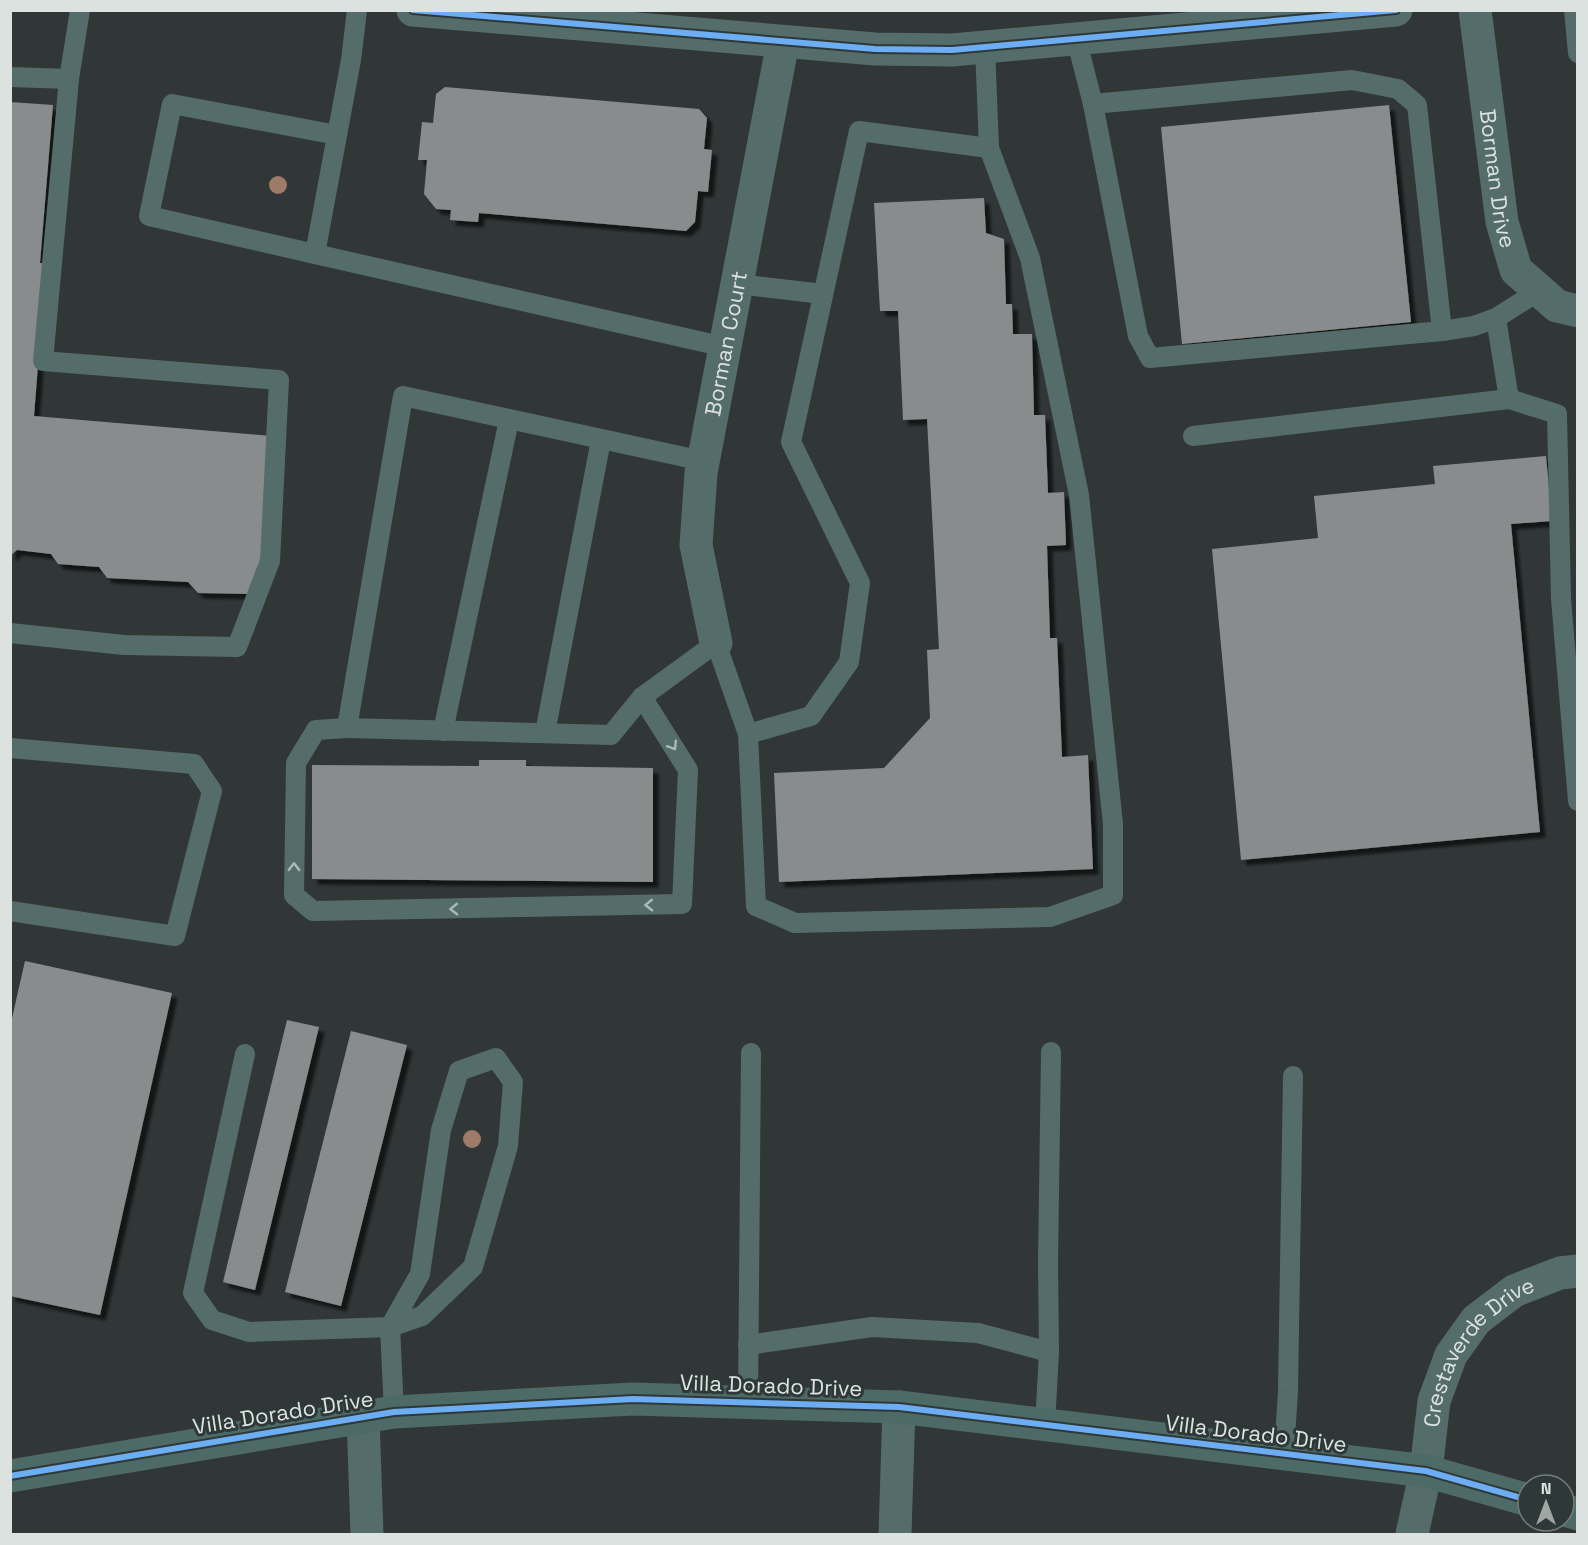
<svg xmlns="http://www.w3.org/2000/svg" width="1588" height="1545" viewBox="0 0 1588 1545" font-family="'Space Grotesk',sans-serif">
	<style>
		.building { fill: #888c8c; filter: url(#shadow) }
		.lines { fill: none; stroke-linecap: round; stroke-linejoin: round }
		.lane { stroke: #556d6a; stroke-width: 20 }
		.street { stroke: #556d6a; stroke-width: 33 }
		.secondary { stroke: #4e6a66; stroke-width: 33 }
		.cycleway-casing { stroke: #2e3937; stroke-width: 10 }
		.cycleway { stroke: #6dadf4; stroke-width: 6 }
		.tree { fill: #9d7b68 }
		.oneway { stroke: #acb9b7 }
		.labels { text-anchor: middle; stroke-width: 6; stroke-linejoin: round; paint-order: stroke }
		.street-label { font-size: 22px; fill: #dbe2e0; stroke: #2e3937 }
	</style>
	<defs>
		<filter id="shadow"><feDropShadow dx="5.5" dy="5.5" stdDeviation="1.5" flood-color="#0009"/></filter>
	</defs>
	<rect width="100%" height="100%" fill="#313636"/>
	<!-- building -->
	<g class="building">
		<polygon points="445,87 699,109 707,118 704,149 712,150 708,192 698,191 695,222 686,231 479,213 478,222 450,220 451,210 436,209 424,194 427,160 418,160 422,122 433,123 436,94"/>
		<polygon points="10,102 53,105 40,263 46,263 34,416 272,436 261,565 250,594 198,593 188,582 107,578 99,567 58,564 51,554 17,550 10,556"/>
		<polygon points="1389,105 1411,322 1182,344 1161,127"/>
		<polygon points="984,198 986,233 1004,239 1006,304 1012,304 1013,334 1032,334 1034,415 1045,415 1048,493 1064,492 1066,545 1047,546 1050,638 1057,638 1062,757 1088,755 1093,869 779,882 774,773 884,768 930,718 927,650 939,649 927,419 903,420 898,311 880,311 874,203"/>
		<polygon points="1546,456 1552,521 1511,524 1540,832 1241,860 1212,549 1318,538 1314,496 1435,484 1433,466"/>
		<polygon points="479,760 526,760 526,766 653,768 653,882 312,879 312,765 479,766"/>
		<polygon points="25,961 172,993 100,1315 10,1296 10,1027"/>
		<polygon points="287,1020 319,1027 255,1290 223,1282"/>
		<polygon points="351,1031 407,1045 341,1306 285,1292"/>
	</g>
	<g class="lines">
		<!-- lane -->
		<g class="lane">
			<polyline points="357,10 351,60 315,254 725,347"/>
			<polyline points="1574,10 1578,53"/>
			<polyline points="1076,38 1093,104 1138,336 1150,358 1442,331 1474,326 1496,318 1539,291"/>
			<polyline points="985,47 989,148"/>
			<polyline points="10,77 69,79"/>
			<polyline points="1093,104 1352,80 1398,89 1417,105 1442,331"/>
			<polyline points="315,254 149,216 172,104 337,135"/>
			<polyline points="737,284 823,294"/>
			<polyline points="1509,399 1557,414 1561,599 1578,801"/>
			<polyline points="1193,436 1509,399 1496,318"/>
			<polyline points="703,461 403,396 347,728 611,735 642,697 716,643 748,734 811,716 849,662 860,583 791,442 859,131 989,148 1030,258 1079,495 1113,824 1113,895 1050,917 795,923 756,906 748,734"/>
			<polyline points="10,633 124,645 237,647 270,561 279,380 43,361 69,79 80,10"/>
			<polyline points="347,728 316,730 296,763 294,895 313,911 682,904 688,770 642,697"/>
			<polyline points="443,731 509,420"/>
			<polyline points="545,733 601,440"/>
			<polyline points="10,748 194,764 212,791 175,936 10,911"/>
			<polyline points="245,1054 193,1293 212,1320 249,1332 390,1327 394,1412"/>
			<polygon points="496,1058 513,1082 508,1146 473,1267 422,1316 390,1327 420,1274 441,1130 459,1071"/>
			<polyline points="748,1345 872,1327 978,1333 1049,1352 1045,1425"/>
			<polyline points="1049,1352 1048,1264 1051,1052"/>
			<polyline points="748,1403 751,1053"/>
			<polyline points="1284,1455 1288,1391 1293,1076"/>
		</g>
		<!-- street -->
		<g class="street">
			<polyline points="413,10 875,49 952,50 1396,10"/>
			<path id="s1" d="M1475,10L1502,222L1516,270L1557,306L1578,311"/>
			<path id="s2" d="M716,643L696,545L701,473L783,42"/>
			<polyline points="363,1417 367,1534"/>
			<polyline points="895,1534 899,1407"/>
			<path id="s3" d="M1412,1534L1426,1471L1434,1401L1451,1355L1476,1320L1514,1291L1560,1273L1578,1271"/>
		</g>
		<!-- secondary -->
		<g class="secondary">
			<polyline points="10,1476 394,1412 633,1399 899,1407 1426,1471 1528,1500"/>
			<polyline points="1564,1510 1578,1514"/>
		</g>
		<defs>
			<g id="cycleway">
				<polyline points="413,10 875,49 952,50 1396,10"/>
				<polyline points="10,1476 394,1412 633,1399 899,1407 1426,1471 1528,1500"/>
			</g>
		</defs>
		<!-- cycleway casing -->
		<use href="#cycleway" class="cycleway-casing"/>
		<!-- cycleway -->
		<use href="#cycleway" class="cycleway"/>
	</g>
	<!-- trees -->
	<g class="tree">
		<circle cx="278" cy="185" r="9"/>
		<circle cx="472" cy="1139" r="9"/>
	</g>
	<!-- one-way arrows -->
	<defs><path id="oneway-chevron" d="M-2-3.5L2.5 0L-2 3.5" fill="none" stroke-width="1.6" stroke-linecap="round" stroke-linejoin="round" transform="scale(1.5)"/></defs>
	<g class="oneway">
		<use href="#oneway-chevron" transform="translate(673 746) rotate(58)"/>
		<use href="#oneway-chevron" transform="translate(294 867) rotate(-89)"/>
		<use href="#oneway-chevron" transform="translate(649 905) rotate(179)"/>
		<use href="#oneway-chevron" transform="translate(454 909) rotate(179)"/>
	</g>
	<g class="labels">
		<!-- street labels -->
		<g class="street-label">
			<text dy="8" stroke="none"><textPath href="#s1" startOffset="170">Borman Drive</textPath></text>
			<text dy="8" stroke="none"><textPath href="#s2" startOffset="304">Borman Court</textPath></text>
			<text dy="8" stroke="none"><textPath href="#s3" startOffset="202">Crestaverde Drive</textPath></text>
			<text transform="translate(771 1385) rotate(2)" y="8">Villa Dorado Drive</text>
			<text transform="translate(283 1412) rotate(-9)" y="8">Villa Dorado Drive</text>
			<text transform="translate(1256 1433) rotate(7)" y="8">Villa Dorado Drive</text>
		</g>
	</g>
	<!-- border -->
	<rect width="1588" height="1545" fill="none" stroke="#dbe2e0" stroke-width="24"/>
	<!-- north arrow -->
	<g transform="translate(1546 1503)"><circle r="28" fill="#2e3937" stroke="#737d7b" stroke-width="1.5"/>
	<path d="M0-4.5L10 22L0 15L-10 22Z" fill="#a0a6a4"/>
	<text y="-9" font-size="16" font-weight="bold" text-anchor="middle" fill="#dbe2e0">N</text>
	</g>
</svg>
